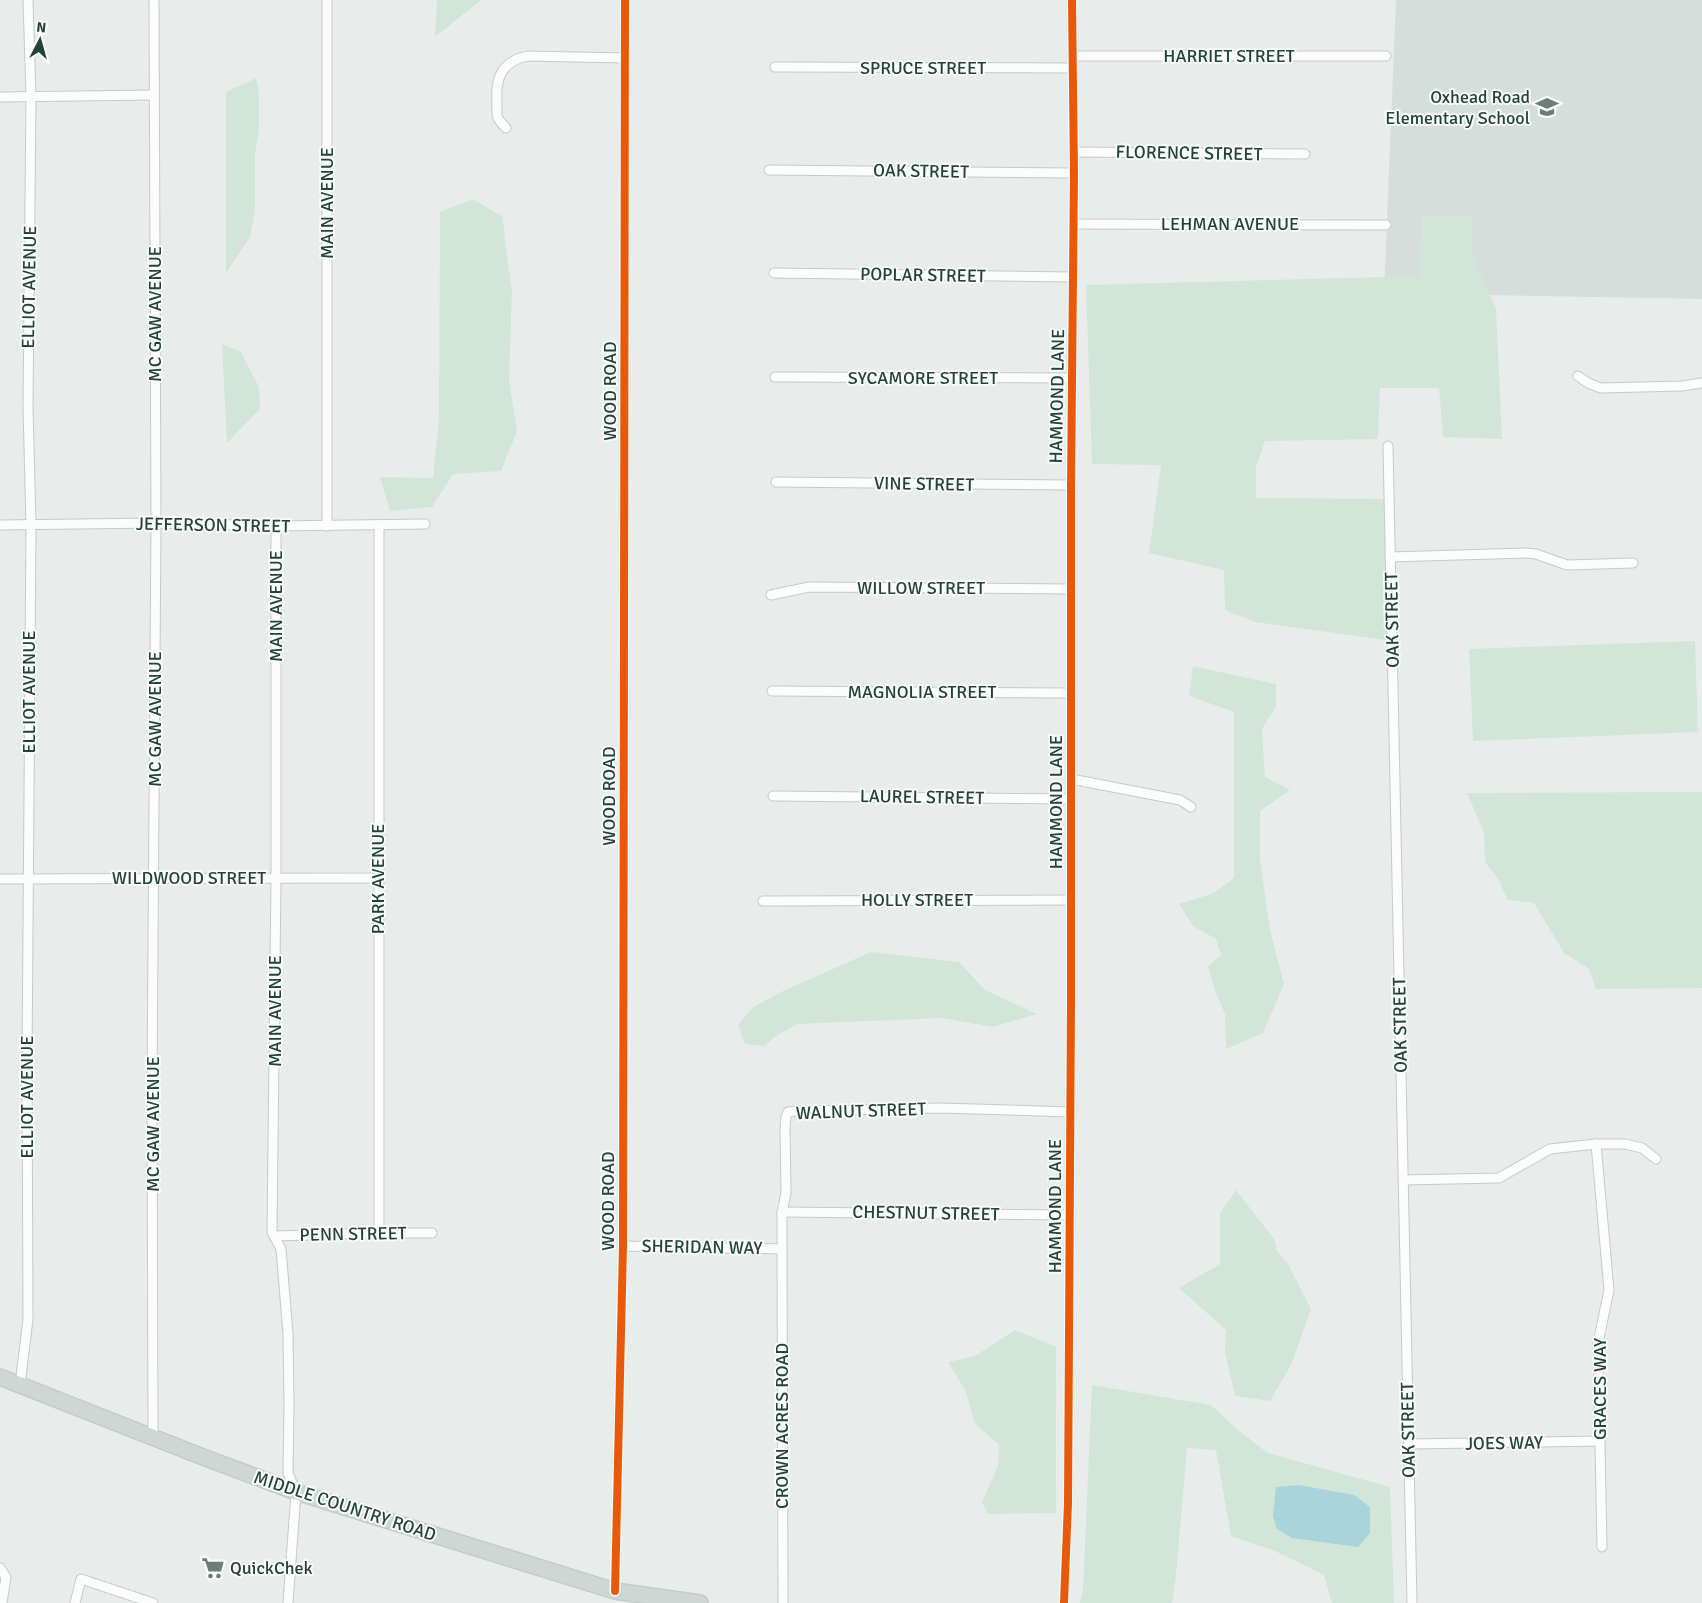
<svg xmlns="http://www.w3.org/2000/svg" width="1702" height="1603" viewBox="0 0 1702 1603" font-family="Signika,sans-serif">
	<style>
		.built { fill: #d6dedb }
		.green { fill: #d1e6d8 }
		.water { fill: #a9d4db }
		.lines { fill: none; stroke-linecap: round; stroke-linejoin: round }
		.street-casing { stroke: #c5cac8; stroke-width: 11 }
		.primary-casing { stroke: #c3ccc9; stroke-width: 18 }
		.street { stroke: #fcfcfc; stroke-width: 9 }
		.primary { stroke: #cfd7d5; stroke-width: 15 }
		.cycleway-casing { stroke: #f7fbf9; stroke-width: 11 }
		.cycleway { stroke: #e8590c; stroke-width: 8 }
		.labels { text-anchor: middle; stroke-width: 4; stroke-linejoin: round; paint-order: stroke }
		.street-label { font-size: 18px; fill: #24423a; stroke: #f7fbf9 }
		.poi-label { font-size: 18px; fill: #24423a; stroke: #f7fbf9; text-anchor: end }
	</style>
	<rect width="100%" height="100%" fill="#e8edeb"/>
	<!-- built -->
	<polygon class="built" points="1396,0 1702,0 1702,299 1384,293"/>
	<!-- green -->
	<g class="green">
		<polygon points="437,0 481,0 435,37"/>
		<polygon points="256,78 259,93 259,130 255,155 255,208 250,237 226,273 226,92"/>
		<polygon points="473,199 503,217 505,243 512,290 509,380 517,431 501,471 453,474 432,507 390,511 380,477 433,478 439,417 440,212"/>
		<polygon points="1422,215 1472,215 1473,257 1496,309 1502,439 1443,437 1439,388 1380,388 1378,439 1265,441 1256,467 1256,498 1389,499 1392,641 1255,622 1225,610 1224,570 1149,553 1161,465 1092,464 1086,285 1420,276"/>
		<polygon points="222,344 241,352 259,387 260,409 227,443"/>
		<polygon points="1695,641 1698,732 1473,741 1469,649"/>
		<polygon points="1193,666 1276,684 1276,706 1262,729 1265,777 1290,790 1260,811 1260,860 1270,930 1284,984 1263,1033 1226,1049 1225,1014 1214,988 1208,966 1221,955 1216,939 1193,926 1179,904 1214,893 1234,878 1234,712 1189,696"/>
		<polygon points="1702,792 1702,988 1596,989 1589,969 1564,953 1534,903 1508,900 1498,879 1485,862 1484,833 1467,793"/>
		<polygon points="871,952 959,962 985,990 1037,1014 993,1027 942,1018 797,1024 776,1036 765,1046 745,1044 738,1025 752,1008 781,992"/>
		<polygon points="1236,1190 1274,1239 1277,1251 1288,1264 1311,1309 1292,1363 1270,1401 1235,1396 1225,1352 1226,1330 1179,1288 1220,1264 1220,1213"/>
		<polygon points="1015,1330 1056,1347 1056,1513 988,1514 982,1502 998,1466 999,1445 975,1424 966,1392 948,1362 975,1356"/>
		<polygon points="1092,1385 1211,1405 1239,1431 1268,1453 1390,1487 1394,1603 1332,1603 1324,1575 1275,1551 1231,1536 1216,1450 1187,1448 1176,1575 1172,1603 1080,1603 1083,1589"/>
	</g>
	<!-- water -->
	<polygon class="water" points="1299,1485 1354,1495 1370,1507 1370,1533 1358,1547 1292,1538 1277,1529 1273,1516 1276,1487"/>
	<g class="lines">
		<defs>
			<g id="street">
				<polyline points="1072,56 1386,56"/>
				<polyline points="775,67 1072,68"/>
				<polyline points="0,97 154,95"/>
				<path d="M506,128C503,125 500,122 498,118C496,114 497,108 497,103C495,79 501,62 527,56L625,58"/>
				<polyline points="1073,152 1305,154"/>
				<polyline points="769,170 1074,173"/>
				<polyline points="1073,224 1386,225"/>
				<polyline points="774,273 1073,277"/>
				<polyline points="1578,376 1588,383 1601,388 1682,386 1702,383"/>
				<polyline points="775,377 1072,378"/>
				<polyline points="1388,446 1412,1603"/>
				<polyline points="776,482 1071,485"/>
				<polyline points="0,525 156,523 276,526 425,524"/>
				<polyline points="276,526 276,878 272,1232 281,1249 288,1334 289,1405 288,1473 296,1492 288,1603"/>
				<polyline points="327,526 327,0"/>
				<polyline points="1390,557 1526,553 1536,554 1567,565 1633,563"/>
				<polyline points="771,595 809,587 1071,589"/>
				<polyline points="772,691 1071,693"/>
				<polyline points="1071,779 1180,800 1191,807"/>
				<polyline points="773,796 1071,799"/>
				<polyline points="0,879 378,878"/>
				<polyline points="763,901 1071,900"/>
				<polyline points="1596,1144 1609,1290 1598,1343 1602,1547"/>
				<polyline points="1403,1180 1499,1178 1550,1149 1596,1144 1625,1144 1642,1148 1656,1159"/>
				<polyline points="782,1212 1070,1215"/>
				<polyline points="379,1233 379,525"/>
				<polyline points="274,1236 379,1233 432,1233"/>
				<polyline points="623,1246 782,1249"/>
				<polyline points="20,1385 28,1319 27,1063 31,525 28,406 31,96 28,0"/>
				<polyline points="153,1437 152,1084 156,523 154,0"/>
				<polyline points="1409,1444 1600,1441"/>
				<polyline points="0,1568 6,1577 2,1603"/>
				<polyline points="615,1591 623,1246 625,0"/>
				<polyline points="75,1603 81,1579 153,1603"/>
				<polyline points="783,1603 782,1249 782,1212 786,1193 785,1127 786,1117 788,1112 798,1111 941,1108 1071,1112"/>
				<polyline points="1064,1603 1068,1503 1071,1004 1071,485 1074,173 1072,0"/>
			</g>
			<polyline id="primary" points="0,1377 203,1457 296,1492 615,1591 700,1603"/>
		</defs>
		<!-- street casing -->
		<use href="#street" class="street-casing"/>
		<!-- primary casing -->
		<use href="#primary" class="primary-casing"/>
		<!-- street -->
		<use href="#street" class="street"/>
		<!-- primary -->
		<use href="#primary" class="primary"/>
		<defs>
			<g id="cycleway">
				<polyline points="615,1591 623,1246 625,0"/>
				<polyline points="1064,1603 1068,1503 1071,1004 1071,485 1074,173 1072,0"/>
			</g>
		</defs>
		<!-- cycleway casing -->
		<use href="#cycleway" class="cycleway-casing"/>
		<!-- cycleway -->
		<use href="#cycleway" class="cycleway"/>
	</g>
	<!-- icons -->
	<defs>
		<symbol id="school-bare" viewBox="-9 -9 18 18"><path d="M0-5L7-2L0 1L-7-2ZM-4 1L0 2.5L4 1V4Q0 6-4 4Z" fill="#697e78" stroke="#f7fbf9" stroke-width="2.5" paint-order="stroke"/></symbol>
		<symbol id="supermarket-bare" viewBox="-9 -9 18 18"><path d="M-6-5.5h2.5l.6 2H6L4.5 2H-2.5L-4.4-4H-6ZM-1.5 3.2a1.3 1.3 0 1 0 .1 0ZM3 3.2a1.3 1.3 0 1 0 .1 0Z" fill="#697e78" stroke="#f7fbf9" stroke-width="2.5" paint-order="stroke"/></symbol>
	</defs>
	<g fill-rule="evenodd">
		<use href="#school-bare" x="1531" y="91" width="32" height="32"/>
		<use href="#supermarket-bare" x="197" y="1552" width="32" height="32"/>
	</g>
	<g class="labels">
		<!-- street labels -->
		<g class="street-label">
			<text x="1229" y="62">HARRIET STREET</text>
			<text x="923" y="74">SPRUCE STREET</text>
			<text transform="translate(1189 153) rotate(1)" y="6">FLORENCE STREET</text>
			<text transform="translate(921 171) rotate(1)" y="6">OAK STREET</text>
			<text transform="translate(327 203) rotate(-90)" y="6">MAIN AVENUE</text>
			<text x="1230" y="230">LEHMAN AVENUE</text>
			<text transform="translate(923 275) rotate(1)" y="6">POPLAR STREET</text>
			<text transform="translate(29 287) rotate(-89)" y="6">ELLIOT AVENUE</text>
			<text transform="translate(155 314) rotate(-90)" y="6">MC GAW AVENUE</text>
			<text x="923" y="384">SYCAMORE STREET</text>
			<text transform="translate(610 391) rotate(-90)" y="6">WOOD ROAD</text>
			<text transform="translate(1057 396) rotate(-89)" y="6">HAMMOND LANE</text>
			<text transform="translate(924 484) rotate(1)" y="6">VINE STREET</text>
			<text transform="translate(213 525) rotate(1)" y="6">JEFFERSON STREET</text>
			<text x="921" y="594">WILLOW STREET</text>
			<text transform="translate(276 606) rotate(-90)" y="6">MAIN AVENUE</text>
			<text transform="translate(1392 620) rotate(-91)" y="6">OAK STREET</text>
			<text transform="translate(29 692) rotate(-90)" y="6">ELLIOT AVENUE</text>
			<text x="922" y="698">MAGNOLIA STREET</text>
			<text transform="translate(155 719) rotate(-90)" y="6">MC GAW AVENUE</text>
			<text transform="translate(609 796) rotate(-90)" y="6">WOOD ROAD</text>
			<text transform="translate(922 797) rotate(1)" y="6">LAUREL STREET</text>
			<text transform="translate(1056 802) rotate(-90)" y="6">HAMMOND LANE</text>
			<text x="189" y="884">WILDWOOD STREET</text>
			<text transform="translate(378 879) rotate(-90)" y="6">PARK AVENUE</text>
			<text x="917" y="906">HOLLY STREET</text>
			<text transform="translate(275 1011) rotate(-90)" y="6">MAIN AVENUE</text>
			<text transform="translate(1400 1025) rotate(-91)" y="6">OAK STREET</text>
			<text transform="translate(27 1097) rotate(-90)" y="6">ELLIOT AVENUE</text>
			<text transform="translate(861 1111) rotate(-2)" y="6">WALNUT STREET</text>
			<text transform="translate(153 1124) rotate(-90)" y="6">MC GAW AVENUE</text>
			<text transform="translate(608 1201) rotate(-90)" y="6">WOOD ROAD</text>
			<text transform="translate(1055 1206) rotate(-90)" y="6">HAMMOND LANE</text>
			<text transform="translate(926 1213) rotate(1)" y="6">CHESTNUT STREET</text>
			<text transform="translate(353 1234) rotate(-1)" y="6">PENN STREET</text>
			<text transform="translate(702 1247) rotate(1)" y="6">SHERIDAN WAY</text>
			<text transform="translate(1600 1389) rotate(-90)" y="6">GRACES WAY</text>
			<text transform="translate(782 1426) rotate(-90)" y="6">CROWN ACRES ROAD</text>
			<text transform="translate(1408 1430) rotate(-91)" y="6">OAK STREET</text>
			<text transform="translate(1504 1443) rotate(-1)" y="6">JOES WAY</text>
			<text transform="translate(345 1506) rotate(18)" y="6">MIDDLE COUNTRY ROAD</text>
		</g>
		<!-- poi labels -->
		<g class="poi-label">
			<text x="1530" y="103">Oxhead Road<tspan x="1530" dy="21">Elementary School</tspan></text>
			<text x="230" y="1574" text-anchor="start">QuickChek</text>
		</g>
	</g>
	<!-- north arrow -->
	<g transform="translate(40 40) rotate(6)" stroke="#f7fbf9" stroke-width="4" paint-order="stroke">
	<path d="M0-4L9 19L0 12L-9 19Z" fill="#24423a"/>
	<text y="-8" font-size="14" font-weight="bold" text-anchor="middle" fill="#24423a">N</text>
	</g>
</svg>
